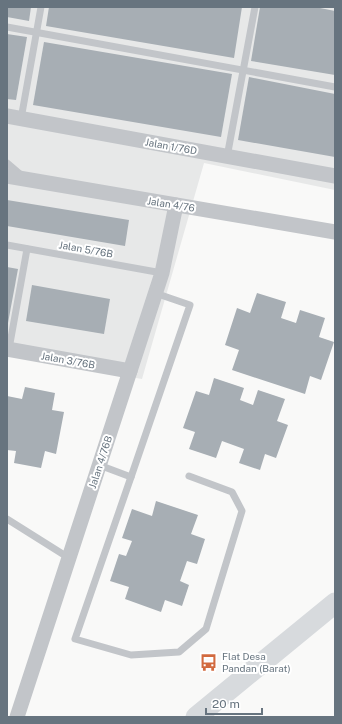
<svg xmlns="http://www.w3.org/2000/svg" width="342" height="724" viewBox="0 0 342 724" font-family="'Public Sans',sans-serif">
	<style>
		.built { fill: #e7e8e8 }
		.building { fill: #a7aeb4 }
		.lines { fill: none; stroke-linecap: round; stroke-linejoin: round }
		.lane { stroke: #c2c5c9; stroke-width: 7 }
		.street { stroke: #c2c5c9; stroke-width: 15 }
		.secondary { stroke: #d7dadd; stroke-width: 21 }
		.labels { text-anchor: middle; stroke-width: 4; stroke-linejoin: round; paint-order: stroke }
		.street-label { font-size: 10px; fill: #67747f; stroke: #fff }
		.poi-label { font-size: 10px; fill: #67747f; stroke: #fff; text-anchor: start }
	</style>
	<rect width="100%" height="100%" fill="#f9f9f8"/>
	<!-- built -->
	<polygon class="built" points="7,7 335,7 335,190 204,163 142,379 7,356"/>
	<!-- building -->
	<g class="building">
		<polygon points="7,7 31,7 29,21 7,17"/>
		<polygon points="49,7 242,7 234,58 46,26"/>
		<polygon points="260,7 315,7 335,11 335,75 251,61"/>
		<polygon points="7,34 27,37 16,100 7,99"/>
		<polygon points="44,42 232,74 221,137 33,105"/>
		<polygon points="249,77 335,94 335,157 238,140"/>
		<polygon points="7,200 129,220 125,246 7,226"/>
		<polygon points="7,267 18,269 8,323 7,322"/>
		<polygon points="32,285 110,299 104,334 26,321"/>
		<polygon points="257,293 286,302 281,318 296,323 300,310 325,318 319,337 334,342 321,380 310,376 305,394 232,370 239,350 225,345 237,308 250,313"/>
		<polygon points="214,378 244,388 240,400 253,405 258,390 285,399 277,421 288,425 276,458 265,454 260,470 239,463 244,449 222,441 216,458 189,449 195,432 183,428 196,391 209,395"/>
		<polygon points="25,387 55,393 52,410 64,412 56,454 45,451 41,468 14,463 16,451 7,450 7,396 22,399"/>
		<polygon points="156,501 198,515 191,534 205,539 197,564 187,561 180,581 189,585 182,606 165,600 161,612 125,599 129,587 110,581 119,554 126,556 132,541 122,538 132,509 152,516"/>
	</g>
	<g class="lines">
		<!-- lane -->
		<g class="lane">
			<polyline points="7,27 335,87"/>
			<polyline points="21,119 41,7"/>
			<polyline points="227,157 255,7"/>
			<polyline points="7,163 21,175"/>
			<polyline points="7,245 162,273"/>
			<polyline points="9,349 27,249"/>
			<polyline points="99,465 131,477 190,305 155,293"/>
			<polyline points="131,477 75,639 131,655 179,652 206,629 242,511 232,492 189,476"/>
			<polyline points="7,519 69,558"/>
		</g>
		<!-- street -->
		<g class="street">
			<polyline points="7,116 335,176"/>
			<polyline points="7,176 335,232"/>
			<polyline points="7,349 130,371"/>
			<polyline points="17,717 162,273 176,205"/>
		</g>
		<!-- secondary -->
		<polyline class="secondary" points="196,717 335,603"/>
	</g>
	<!-- icons -->
	<defs>
		<symbol id="bus-bare" viewBox="-9 -9 18 18"><path d="M-5-6H5V4H4V6H2V4H-2V6H-4V4H-5ZM-3.5-4V0h7V-4ZM-3.5 1.2v1.5H-2V1.2ZM2 1.2v1.5H3.5V1.2Z" fill="#d26a3f" stroke="#fff" stroke-width="2.5" paint-order="stroke"/></symbol>
	</defs>
	<g fill-rule="evenodd">
		<use href="#bus-bare" x="196" y="650" width="25" height="25"/>
	</g>
	<g class="labels">
		<!-- street labels -->
		<g class="street-label">
			<text transform="translate(171 146) rotate(10)" y="4">Jalan 1/76D</text>
			<text transform="translate(171 204) rotate(9)" y="4">Jalan 4/76</text>
			<text transform="translate(86 249) rotate(10)" y="4">Jalan 5/76B</text>
			<text transform="translate(68 360) rotate(10)" y="4">Jalan 3/76B</text>
			<text transform="translate(100 462) rotate(-72)" y="4">Jalan 4/76B</text>
		</g>
		<!-- poi labels -->
		<g class="poi-label">
			<text x="222" y="660">Flat Desa<tspan x="222" dy="12">Pandan (Barat)</tspan></text>
		</g>
	</g>
	<!-- border -->
	<rect width="342" height="724" fill="none" stroke="#67747f" stroke-width="16"/>
	<!-- scale -->
	<path d="M206 708v6h56v-6" fill="none" stroke="#67747f" stroke-width="2"/>
	<text x="212" y="708" font-size="12" fill="#67747f" stroke="#ffffff" stroke-width="3" paint-order="stroke">20 m</text>
</svg>
